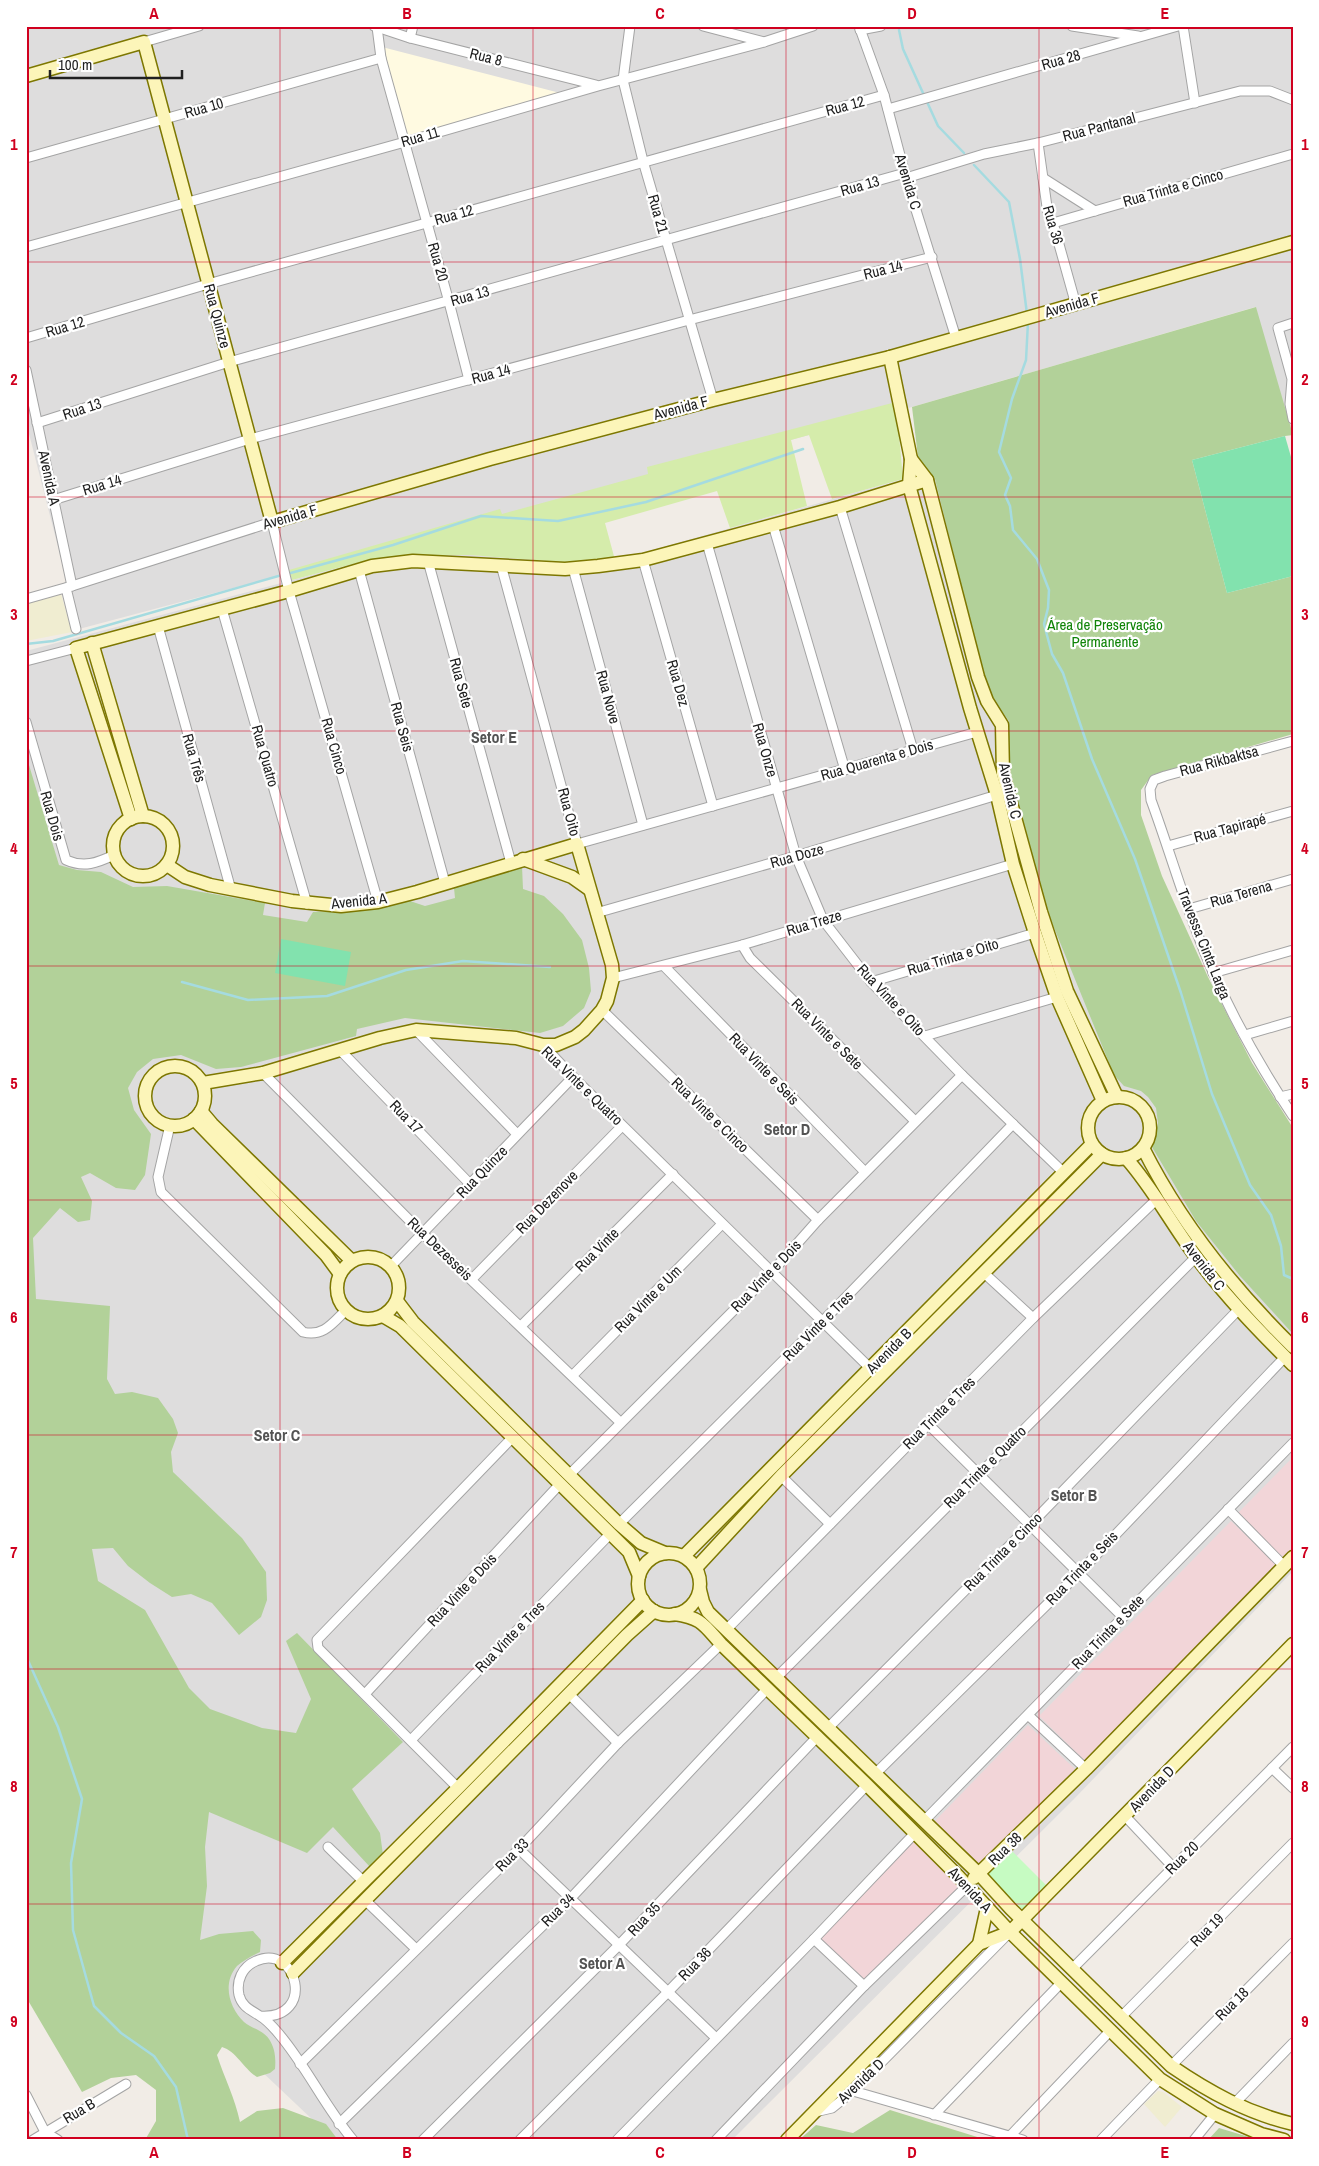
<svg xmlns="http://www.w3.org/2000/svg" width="1319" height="2166" viewBox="0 0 1319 2166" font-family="'Archivo Narrow',sans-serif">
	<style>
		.residential { fill: #dedddd }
		.commercial { fill: #f2d5d8 }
		.education { fill: #fffae1 }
		.farmland { fill: #f0edd1 }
		.grass { fill: #d5ecab }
		.forest { fill: #b2d199 }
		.park { fill: #c6fbc2 }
		.pitch { fill: #82e2ae }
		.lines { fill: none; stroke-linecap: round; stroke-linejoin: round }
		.stream { stroke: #a5dbe0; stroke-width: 2.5 }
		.street-casing { stroke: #a4a4a4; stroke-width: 11 }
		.secondary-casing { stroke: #7d7701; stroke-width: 15 }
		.street { stroke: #fff; stroke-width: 9 }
		.secondary { stroke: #fcf5b9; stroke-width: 12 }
		.grid { fill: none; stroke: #d0001f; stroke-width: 1; stroke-opacity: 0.55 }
		.labels { text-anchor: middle; stroke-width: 4.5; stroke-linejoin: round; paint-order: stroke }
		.street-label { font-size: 15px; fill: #202020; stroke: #fff }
		.park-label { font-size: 15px; fill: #108408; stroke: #fff }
		.neighbourhood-label { font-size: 16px; font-weight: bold; fill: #535353; stroke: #fff }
		.neatline { fill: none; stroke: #d0001f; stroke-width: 2 }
		.grid-label { font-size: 16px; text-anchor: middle; font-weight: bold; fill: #d0001f }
	</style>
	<rect width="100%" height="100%" fill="#f1ece6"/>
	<!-- residential -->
	<g class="residential">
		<polygon points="26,26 1293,26 1293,436 1255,307 881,416 79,629 26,422"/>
		<polygon points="999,452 1293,1224 1293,1571 1074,1799 732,2140 334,2140 183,1997 26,1366 26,651 368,560 397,556 428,555 470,555 572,563 618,560"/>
	</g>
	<!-- commercial -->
	<g class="commercial">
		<polygon points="1293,1457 1293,1549 1284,1559 1237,1514"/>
		<polygon points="1231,1521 1278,1566 1085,1761 1039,1716"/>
		<polygon points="1028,1725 1075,1769 977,1869 931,1825"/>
		<polygon points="915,1840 962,1885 865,1985 818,1940"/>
	</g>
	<!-- education -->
	<polygon class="education" points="382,47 560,93 406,138"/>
	<!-- farmland -->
	<g class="farmland">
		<polygon points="61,594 72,632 26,641 26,601"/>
		<polygon points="1158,2091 1163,2092 1182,2107 1165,2127 1144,2104"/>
	</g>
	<!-- grass -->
	<polygon class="grass" points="896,402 903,479 832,499 809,435 791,440 807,506 730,528 717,491 605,523 615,560 572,563 470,555 397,556 368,560 292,580 289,570 500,509 502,514 648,474 647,467"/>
	<!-- forest -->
	<g class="forest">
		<polygon points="1256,307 1293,435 1285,436 1192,460 1227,593 1293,576 1293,734 1152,775 1141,790 1141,815 1162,876 1208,977 1252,1063 1293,1128 1293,1334 1240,1276 1196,1221 1152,1147 1158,1123 1156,1108 1148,1097 1141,1091 1124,1086 1114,1075 1046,908 1007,765 1009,721 988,693 935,479 918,457 912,407"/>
		<path d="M26,755L59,865L77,870L101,872L133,887L167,886L265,903L263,915L307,922L313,912L373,909L410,901L425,906L455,898L454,888L522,866L523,889L544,896L563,914L582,940L589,968L591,991L584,1008L563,1026L540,1033L405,1018L357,1029L356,1036L241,1067L216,1069L181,1055L153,1059L137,1072L128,1088L134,1110L151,1134L145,1175L135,1190L116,1188L90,1173L81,1177L92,1201L90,1220L78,1222L60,1208L33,1238L36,1299L110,1306L107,1379L115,1394L132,1392L158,1398L173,1419L178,1433L171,1452L173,1472L242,1538L266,1572L267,1600L261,1617L239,1635L212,1603L191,1594L172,1597L150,1583L128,1566L113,1548L92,1549L98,1581L145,1610L189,1688L210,1709L262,1728L296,1733L311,1699L286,1641L297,1633L403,1742L352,1789L380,1833L383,1855L370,1867L333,1827L307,1853L209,1812L205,1847L207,1886L200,1940L219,1934L253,1931L261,1940L260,1952C252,1956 244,1960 237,1966C222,1983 229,2008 244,2022C251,2028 264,2031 269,2039C275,2048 276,2058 275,2069L270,2073L257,2077C244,2069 236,2051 222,2047L217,2055C224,2077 235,2098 240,2122L257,2111L283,2108L326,2124L338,2140H145L156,2121V2090L136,2075L111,2078L82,2092L26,1997Z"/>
		<polygon points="890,2110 987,2140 799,2140 816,2125 853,2133"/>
		<polygon points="1219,2128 1259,2140 1208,2140"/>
	</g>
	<!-- park -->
	<polygon class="park" points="1009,1848 1047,1886 1023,1910 985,1872"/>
	<!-- pitch -->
	<g class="pitch">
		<polygon points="1285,436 1293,464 1293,576 1227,593 1192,460"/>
		<polygon points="281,939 351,952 345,986 275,973"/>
	</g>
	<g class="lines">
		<!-- stream -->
		<g class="stream">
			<polyline points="899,30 903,49 938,126 964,153"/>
			<polyline points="974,165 1009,202 1020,259 1027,314"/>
			<polyline points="1028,322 1026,360 1012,399 999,452 1011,478 1005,495 1010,506 1013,530 1037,559 1049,590 1048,608 1044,624 1052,654 1063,673 1092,759 1135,859 1181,993 1212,1094 1250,1185 1271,1215 1281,1246 1284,1275 1293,1279"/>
			<polyline points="287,574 393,545 481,516 558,521 646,502 803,449"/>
			<polyline points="26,644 53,641 282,575"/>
			<polyline points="182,982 248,1000 327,996 406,970 463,961 550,967"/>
			<polyline points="26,1656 58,1727 82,1799 71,1863 73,1930 94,2006 121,2033 154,2056 176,2087 188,2140"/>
		</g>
		<defs>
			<g id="street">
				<polyline points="374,26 410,38 596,85"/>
				<polyline points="630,26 623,80 643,161 713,400"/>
				<polyline points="703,26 764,42"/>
				<polyline points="859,26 884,95 906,178 956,338"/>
				<polyline points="1072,26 1138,36"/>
				<polyline points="1183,26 1195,103"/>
				<polyline points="377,27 381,58 449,302 469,380"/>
				<polyline points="860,30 881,26"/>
				<polyline points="410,38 413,26"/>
				<polyline points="144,42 199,26"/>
				<polyline points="888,109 1178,26"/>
				<polyline points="1038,143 1048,214 1053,223 1076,305"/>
				<polyline points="26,158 381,58"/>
				<polyline points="906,178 984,154 1038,143 1240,91 1270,91 1293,100"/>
				<polyline points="1043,178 1095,211"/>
				<polyline points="1053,223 1293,154"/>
				<polyline points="26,247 405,142 598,86 764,42 813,26"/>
				<polyline points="1293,323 1278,328 1292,379 1290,404 1293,419"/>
				<polyline points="26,338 208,284 884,95"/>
				<polyline points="26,370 72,586"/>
				<polyline points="37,423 229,362 905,173"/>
				<polyline points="53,500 250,439 689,320 932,257"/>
				<polyline points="840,507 913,750"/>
				<polyline points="773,525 845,770"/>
				<polyline points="707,543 796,856 823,920 871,982 962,1075 1064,1173"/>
				<polyline points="643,560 713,806"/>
				<polyline points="428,561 511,863"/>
				<polyline points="501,565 577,844 977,732"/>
				<polyline points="573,568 643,825"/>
				<polyline points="359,570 445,883"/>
				<polyline points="66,588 76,629"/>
				<polyline points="26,599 72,586 272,522 289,591 378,902"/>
				<polyline points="222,609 307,904"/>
				<polyline points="158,626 231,890"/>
				<polyline points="26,661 76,648"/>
				<path d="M26,722L66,860C84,868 97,863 114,855"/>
				<path d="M1293,741L1165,776L1154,780L1150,789L1151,800C1172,857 1188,916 1213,972C1235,1022 1263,1071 1293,1116"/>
				<polyline points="1168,846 1293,811"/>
				<polyline points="1189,909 1293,879"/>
				<polyline points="596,913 796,856 997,795"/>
				<polyline points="742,945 750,958 915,1121"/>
				<polyline points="664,966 865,1172"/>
				<polyline points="1213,973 1293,950"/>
				<polyline points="613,978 742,945 1013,864"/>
				<polyline points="871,982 1035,933"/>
				<polyline points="602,1010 818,1220"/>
				<polyline points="416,1030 517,1134"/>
				<polyline points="1245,1035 1293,1021"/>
				<polyline points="925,1036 1057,997"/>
				<polyline points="543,1045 573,1077 871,1369"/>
				<polyline points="341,1051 470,1184"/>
				<polyline points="263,1073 422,1233 620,1422"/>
				<polyline points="1280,1097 1293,1094"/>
				<path d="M170,1125L158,1177L161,1192L303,1332C323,1337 332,1324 346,1310"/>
				<polyline points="391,1266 573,1077"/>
				<polyline points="984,1273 1033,1318"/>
				<polyline points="472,1279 622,1126"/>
				<polyline points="521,1326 673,1174"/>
				<polyline points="573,1375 722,1224"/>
				<polyline points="928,1424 1123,1617"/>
				<polyline points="569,1475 772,1272 818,1220 962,1075"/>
				<polyline points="781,1476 830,1524"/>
				<polyline points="1228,1509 1284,1566"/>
				<polyline points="619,1524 822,1322 1013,1124"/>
				<polyline points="726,1630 1033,1318 1156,1200"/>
				<polyline points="776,1678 1196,1257"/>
				<polyline points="365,1694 559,1485"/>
				<polyline points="569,1694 618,1743"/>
				<polyline points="1028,1715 1086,1769"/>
				<polyline points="828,1728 1031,1524 1238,1310"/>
				<polyline points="411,1740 610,1534"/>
				<polyline points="1272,1768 1293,1788"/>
				<polyline points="875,1774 1079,1573 1285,1357"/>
				<polyline points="458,1788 318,1648 317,1640 512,1438"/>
				<polyline points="1125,1816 1173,1867"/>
				<polyline points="924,1821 1293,1443"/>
				<polyline points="328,1847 364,1882"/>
				<polyline points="519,1849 716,2038"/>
				<polyline points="366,1901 416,1949"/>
				<polyline points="814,1939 864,1986"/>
				<polyline points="1072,1969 1293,1747"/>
				<path d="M260,2016C317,2020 297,1942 256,1961C242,1967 236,1981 239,1995C242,2007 251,2010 260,2016C267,2020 274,2028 279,2034C307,2067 325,2107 353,2140"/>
				<polyline points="1121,2017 1293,1843"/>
				<polyline points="300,2064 519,1849 618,1743 721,1644"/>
				<polyline points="1171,2066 1293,1943"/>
				<polyline points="853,2091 1023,2140"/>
				<polyline points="26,2095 45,2132 58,2140"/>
				<polyline points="1234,2104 1293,2043"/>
				<polyline points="815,2112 832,2108 853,2091 1008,1934"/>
				<polyline points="934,2115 1061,1983"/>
				<polyline points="339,2124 571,1898 768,1688"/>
				<polyline points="1010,2136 1111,2030"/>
				<polyline points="33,2140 126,2084"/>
				<polyline points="423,2140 618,1946 818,1736"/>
				<polyline points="520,2140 667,1993 867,1785"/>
				<polyline points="617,2140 814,1939 915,1833"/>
				<polyline points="716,2140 864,1986 967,1886"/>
				<polyline points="1101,2140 1160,2079"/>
				<polyline points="1194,2140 1215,2114"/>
			</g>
			<g id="secondary">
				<polyline points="26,76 144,42 272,522 490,459 713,400 890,357 1293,242"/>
				<polyline points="890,357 911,459 909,485 970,708 997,795 1013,864 1035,933 1057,997 1103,1101"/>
				<polyline points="911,459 927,480 978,677 987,701 1002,725 1003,774 1041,912 1067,991 1117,1097"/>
				<polyline points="92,643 143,816"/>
				<circle cx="143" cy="846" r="30"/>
				<polyline points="131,819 76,648 289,591 372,566 413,561 565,569 598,566 643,560 840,507 927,480"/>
				<polyline points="523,859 572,877 589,889"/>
				<polyline points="167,865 185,877 210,885 292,901 341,906 378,902 417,892 577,844 612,965 613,978 607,1001 602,1010 584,1030 575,1037 556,1045 543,1045 516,1038 416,1030 380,1038 263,1073 203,1083"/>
				<circle cx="175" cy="1096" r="30"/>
				<circle cx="1119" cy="1128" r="31"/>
				<polyline points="201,1111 212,1124 352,1261"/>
				<polyline points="194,1119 326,1255 340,1274"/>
				<path d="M1143,1148C1180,1222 1234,1289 1293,1347"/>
				<path d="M1126,1158C1152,1187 1171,1223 1194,1254C1224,1295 1257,1329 1293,1365"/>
				<circle cx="368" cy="1288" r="31"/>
				<polyline points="397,1301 413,1322 619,1524 641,1543 665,1553"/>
				<polyline points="383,1316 400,1326 629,1552 639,1576"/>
				<circle cx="669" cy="1584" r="31"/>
				<polyline points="684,1556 1092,1144"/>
				<polyline points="696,1568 781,1476 1102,1154"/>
				<path d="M700,1590L703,1602L708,1612L979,1874L1011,1909L1171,2066C1209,2092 1247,2113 1293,2124"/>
				<path d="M675,1614C702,1618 704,1625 721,1644L867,1785L959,1877L1010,1932L1160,2079L1215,2114L1261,2134L1284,2140"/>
				<polyline points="974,1878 1086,1769 1293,1557"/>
				<polyline points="979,1944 987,1908"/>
				<polyline points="282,1963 458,1788 643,1600"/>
				<polyline points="293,1973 627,1635 654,1611"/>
				<polyline points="787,2140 979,1944 1010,1932 1293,1644"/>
			</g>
		</defs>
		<!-- street casing -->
		<use href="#street" class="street-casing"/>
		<!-- secondary casing -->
		<use href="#secondary" class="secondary-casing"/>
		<!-- street -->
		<use href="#street" class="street"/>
		<!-- secondary -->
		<use href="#secondary" class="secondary"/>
	</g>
	<!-- grid -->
	<path class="grid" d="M280,26V2140M533,26V2140M786,26V2140M1039,26V2140M26,262H1293M26,497H1293M26,731H1293M26,966H1293M26,1200H1293M26,1435H1293M26,1669H1293M26,1904H1293"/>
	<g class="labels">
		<!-- street labels -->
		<g class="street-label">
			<text transform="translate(486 57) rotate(14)" y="5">Rua 8</text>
			<text transform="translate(1061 60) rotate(-16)" y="5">Rua 28</text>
			<text transform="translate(845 106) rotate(-15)" y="5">Rua 12</text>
			<text transform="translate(204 108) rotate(-16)" y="5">Rua 10</text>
			<text transform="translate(1099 127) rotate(-15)" y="5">Rua Pantanal</text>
			<text transform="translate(420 137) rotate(-16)" y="5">Rua 11</text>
			<text transform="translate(908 182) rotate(73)" y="5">Avenida C</text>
			<text transform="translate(860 186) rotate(-16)" y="5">Rua 13</text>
			<text transform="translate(1173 188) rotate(-16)" y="5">Rua Trinta e Cinco</text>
			<text transform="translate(658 214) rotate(74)" y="5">Rua 21</text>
			<text transform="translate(454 215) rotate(-16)" y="5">Rua 12</text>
			<text transform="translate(1053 225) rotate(74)" y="5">Rua 36</text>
			<text transform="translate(438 262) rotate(74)" y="5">Rua 20</text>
			<text transform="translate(883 270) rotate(-14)" y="5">Rua 14</text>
			<text transform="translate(470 296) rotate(-16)" y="5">Rua 13</text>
			<text transform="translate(1072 305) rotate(-16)" y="5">Avenida F</text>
			<text transform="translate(217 316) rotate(75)" y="5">Rua Quinze</text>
			<text transform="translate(65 327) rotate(-17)" y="5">Rua 12</text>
			<text transform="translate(491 374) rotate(-15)" y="5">Rua 14</text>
			<text transform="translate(681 408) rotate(-15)" y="5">Avenida F</text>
			<text transform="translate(82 409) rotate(-18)" y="5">Rua 13</text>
			<text transform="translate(49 478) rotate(78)" y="5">Avenida A</text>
			<text transform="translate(102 485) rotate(-17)" y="5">Rua 14</text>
			<text transform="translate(290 517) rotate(-16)" y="5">Avenida F</text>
			<text transform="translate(461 683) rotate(75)" y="5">Rua Sete</text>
			<text transform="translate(678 683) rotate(74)" y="5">Rua Dez</text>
			<text transform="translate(608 697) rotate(75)" y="5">Rua Nove</text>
			<text transform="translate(402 727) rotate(75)" y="5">Rua Seis</text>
			<text transform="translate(334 746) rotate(74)" y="5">Rua Cinco</text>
			<text transform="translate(765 750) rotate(74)" y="5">Rua Onze</text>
			<text transform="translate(265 756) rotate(74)" y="5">Rua Quatro</text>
			<text transform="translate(194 758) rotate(74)" y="5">Rua Três</text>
			<text transform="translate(877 760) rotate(-16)" y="5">Rua Quarenta e Dois</text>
			<text transform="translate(1219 761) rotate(-15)" y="5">Rua Rikbaktsa</text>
			<text transform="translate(1010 791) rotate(77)" y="5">Avenida C</text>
			<text transform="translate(569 812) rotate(75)" y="5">Rua Oito</text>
			<text transform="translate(52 816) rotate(74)" y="5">Rua Dois</text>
			<text transform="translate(1230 828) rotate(-15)" y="5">Rua Tapirapé</text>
			<text transform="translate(797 856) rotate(-16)" y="5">Rua Doze</text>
			<text transform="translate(1241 894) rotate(-16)" y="5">Rua Terena</text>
			<text transform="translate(359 901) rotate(-6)" y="5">Avenida A</text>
			<text transform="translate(814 923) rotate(-17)" y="5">Rua Treze</text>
			<text transform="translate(1204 944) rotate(68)" y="5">Travessa Cinta Larga</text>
			<text transform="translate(953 957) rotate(-17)" y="5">Rua Trinta e Oito</text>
			<text transform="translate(891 1000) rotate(47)" y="5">Rua Vinte e Oito</text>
			<text transform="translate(827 1034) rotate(45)" y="5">Rua Vinte e Sete</text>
			<text transform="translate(764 1069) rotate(46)" y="5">Rua Vinte e Seis</text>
			<text transform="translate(582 1086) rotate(44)" y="5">Rua Vinte e Quatro</text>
			<text transform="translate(710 1115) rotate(44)" y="5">Rua Vinte e Cinco</text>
			<text transform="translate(406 1117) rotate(46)" y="5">Rua 17</text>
			<text transform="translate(482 1172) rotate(-46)" y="5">Rua Quinze</text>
			<text transform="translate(547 1202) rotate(-46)" y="5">Rua Dezenove</text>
			<text transform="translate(440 1249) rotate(44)" y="5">Rua Dezesseis</text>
			<text transform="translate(597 1250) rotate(-45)" y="5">Rua Vinte</text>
			<text transform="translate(1204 1266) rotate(52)" y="5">Avenida C</text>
			<text transform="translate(766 1276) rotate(-46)" y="5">Rua Vinte e Dois</text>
			<text transform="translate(648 1299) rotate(-45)" y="5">Rua Vinte e Um</text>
			<text transform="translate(818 1326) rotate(-45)" y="5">Rua Vinte e Tres</text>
			<text transform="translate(889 1351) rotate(-45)" y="5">Avenida B</text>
			<text transform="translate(939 1413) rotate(-45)" y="5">Rua Trinta e Tres</text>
			<text transform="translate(985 1467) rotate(-45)" y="5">Rua Trinta e Quatro</text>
			<text transform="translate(1003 1552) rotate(-45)" y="5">Rua Trinta e Cinco</text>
			<text transform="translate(1082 1568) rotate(-46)" y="5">Rua Trinta e Seis</text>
			<text transform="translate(462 1590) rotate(-47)" y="5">Rua Vinte e Dois</text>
			<text transform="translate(1108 1632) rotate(-46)" y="5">Rua Trinta e Sete</text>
			<text transform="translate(510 1637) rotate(-46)" y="5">Rua Vinte e Tres</text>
			<text transform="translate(1152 1789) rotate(-46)" y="5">Avenida D</text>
			<text transform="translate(1005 1849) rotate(-44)" y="5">Rua 38</text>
			<text transform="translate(512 1855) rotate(-45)" y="5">Rua 33</text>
			<text transform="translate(1182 1858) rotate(-45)" y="5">Rua 20</text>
			<text transform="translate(970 1890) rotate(47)" y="5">Avenida A</text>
			<text transform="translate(558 1910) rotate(-45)" y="5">Rua 34</text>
			<text transform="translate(644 1919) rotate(-47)" y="5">Rua 35</text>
			<text transform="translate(1207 1930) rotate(-45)" y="5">Rua 19</text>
			<text transform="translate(695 1964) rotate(-46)" y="5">Rua 36</text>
			<text transform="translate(1232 2004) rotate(-45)" y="5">Rua 18</text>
			<text transform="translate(861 2081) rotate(-43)" y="5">Avenida D</text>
			<text transform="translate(79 2111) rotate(-31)" y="5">Rua B</text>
		</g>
		<!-- park labels -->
		<g class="park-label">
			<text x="1105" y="630">Área de Preservação<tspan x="1105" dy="17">Permanente</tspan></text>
		</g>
		<!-- neighbourhood labels -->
		<g class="neighbourhood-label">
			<text x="494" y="743">Setor E</text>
			<text x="787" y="1135">Setor D</text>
			<text x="277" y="1441">Setor C</text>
			<text x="1074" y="1501">Setor B</text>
			<text x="602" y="1969">Setor A</text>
		</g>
	</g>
	<!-- border -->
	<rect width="1319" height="2166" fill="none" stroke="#ffffff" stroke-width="55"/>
	<!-- scale -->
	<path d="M50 70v8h132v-8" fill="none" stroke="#202020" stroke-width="2.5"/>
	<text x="58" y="70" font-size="15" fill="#202020" stroke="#ffffff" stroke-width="4" paint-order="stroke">100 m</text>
	<rect x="28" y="28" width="1264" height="2110" class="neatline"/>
	<g class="grid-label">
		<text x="154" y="19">A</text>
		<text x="407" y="19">B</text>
		<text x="660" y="19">C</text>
		<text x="912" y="19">D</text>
		<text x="1165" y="19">E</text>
		<text x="14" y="150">1</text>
		<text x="1305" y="150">1</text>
		<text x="14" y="385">2</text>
		<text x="1305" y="385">2</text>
		<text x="14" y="620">3</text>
		<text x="1305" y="620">3</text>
		<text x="14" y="854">4</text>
		<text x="1305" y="854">4</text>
		<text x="14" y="1089">5</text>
		<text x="1305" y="1089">5</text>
		<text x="14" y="1323">6</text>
		<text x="1305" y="1323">6</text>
		<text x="14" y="1558">7</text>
		<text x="1305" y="1558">7</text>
		<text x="14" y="1792">8</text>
		<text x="1305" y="1792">8</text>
		<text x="14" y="2027">9</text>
		<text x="1305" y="2027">9</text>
		<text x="154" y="2158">A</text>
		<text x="407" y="2158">B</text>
		<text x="660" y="2158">C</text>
		<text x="912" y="2158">D</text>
		<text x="1165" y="2158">E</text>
	</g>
</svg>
